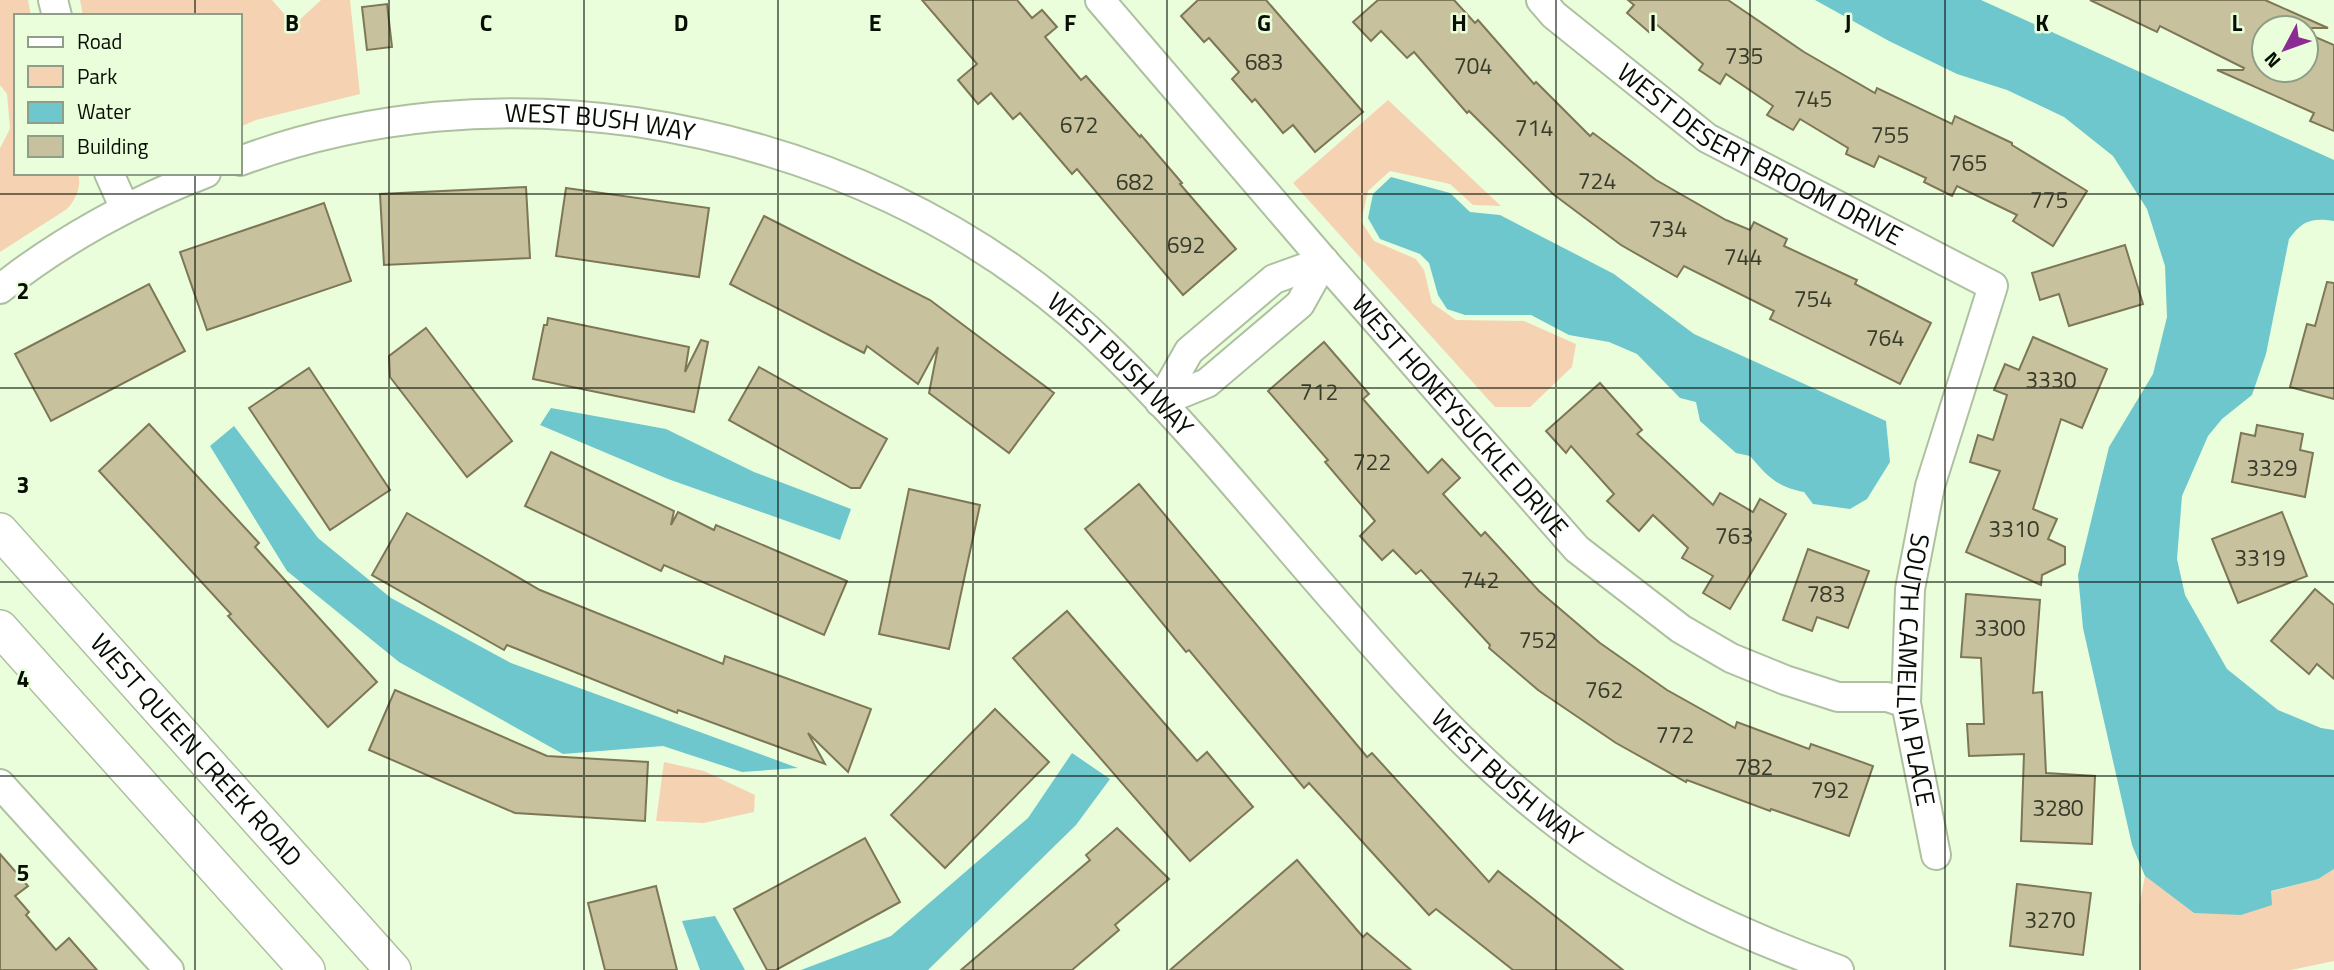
<svg xmlns="http://www.w3.org/2000/svg" width="2334" height="970" viewBox="0 0 2334 970" font-family="'Titillium Web',sans-serif">
	<style>
		.green { fill: #f5d3b2 }
		.water { fill: #6ec7cc }
		.building { fill: #c7c19d; stroke: #7e7756; stroke-width: 2 }
		.lines { fill: none; stroke-linecap: round; stroke-linejoin: round }
		.minor-casing { stroke: #adc0a0; stroke-width: 32 }
		.major-casing { stroke: #adc0a0; stroke-width: 38 }
		.minor { stroke: #fff; stroke-width: 28 }
		.major { stroke: #fff; stroke-width: 35 }
		.grid { fill: none; stroke: #070e04; stroke-width: 2; stroke-opacity: 0.55 }
		.labels { text-anchor: middle; stroke-width: 5; stroke-linejoin: round; paint-order: stroke }
		.number-label { font-size: 23px; fill: #373b2a }
		.street-label { font-size: 26px; fill: #070e04; stroke: #eafedc }
		.grid-label { font-size: 23px; text-anchor: middle; font-weight: bold; fill: #070e04; stroke: #eafedc; stroke-width: 5; stroke-linejoin: round; paint-order: stroke }
	</style>
	<rect width="100%" height="100%" fill="#eafedc"/>
	<!-- green -->
	<g class="green">
		<path d="M0,0H28L31,16H16V173H78C82,187 76,199 67,209L0,252V148L10,129L7,94L0,85Z"/>
		<polygon points="80,0 272,0 294,25 321,0 350,0 360,94 256,120 240,127 240,16 83,16"/>
		<polygon points="1388,100 1501,206 1473,205 1450,184 1390,171 1368,191 1361,221 1374,241 1416,259 1424,270 1432,303 1456,320 1524,321 1576,344 1572,367 1530,407 1495,407 1293,183"/>
		<polygon points="664,762 704,771 755,795 754,812 704,823 656,821"/>
		<polygon points="2334,869 2334,961 2291,970 2140,970 2139,906 2145,876 2194,913 2317,879"/>
	</g>
	<!-- water -->
	<g class="water">
		<path d="M1815,0H1981L2334,160V221C2312,218 2303,220 2289,239L2266,354L2252,395L2222,419L2208,436L2182,496L2177,559L2185,595L2227,669L2278,710L2321,728L2334,730V869L2318,879L2271,891L2272,905L2241,915L2194,913L2145,876L2132,845L2083,628L2078,575L2109,447L2153,374L2167,317L2165,266L2147,209L2113,156L2064,117L2007,90L1957,74L1889,41Z"/>
		<path d="M1391,177L1450,193L1470,212L1500,215L1614,274L1694,334L1886,421L1890,462L1867,499L1850,509L1813,504L1804,492C1777,487 1767,476 1750,456L1736,453L1700,421L1696,402L1680,398L1637,354L1609,342L1569,335L1531,315H1465L1447,309L1438,295L1429,263L1420,254L1380,239L1368,218L1373,194Z"/>
		<polygon points="551,408 666,429 754,472 851,509 840,540 668,479 540,425"/>
		<polygon points="234,426 318,538 391,598 511,663 798,768 742,772 663,746 563,754 399,662 287,571 210,446"/>
		<polygon points="1072,753 1110,779 1076,825 928,970 801,970 891,936 1028,818"/>
		<polygon points="715,916 745,970 700,970 682,921"/>
	</g>
	<!-- building -->
	<g class="building">
		<polygon points="922,0 1017,0 1032,18 1042,10 1057,27 1045,37 1081,80 1086,76 1140,137 1141,135 1182,183 1180,184 1236,249 1183,295 1077,169 1072,174 1020,113 1013,119 991,93 978,104 958,80 977,64"/>
		<polygon points="1198,0 1266,0 1363,112 1315,152 1293,125 1283,133 1255,99 1252,102 1232,79 1239,72 1209,38 1204,42 1181,16"/>
		<polygon points="1378,0 1454,0 1475,23 1478,20 1534,84 1536,82 1590,136 1593,133 1656,180 1726,220 1750,230 1754,222 1787,239 1784,246 1857,280 1855,284 1931,323 1900,384 1770,319 1774,311 1684,266 1677,277 1621,245 1553,194 1469,111 1467,113 1414,52 1407,58 1381,31 1371,41 1353,22"/>
		<polygon points="1628,0 1728,0 1804,52 1875,93 1877,88 1952,124 1955,116 2012,143 2012,145 2087,191 2053,246 2013,221 2017,215 1957,186 1952,196 1924,182 1926,178 1879,156 1874,167 1846,154 1848,148 1800,119 1793,130 1767,115 1773,106 1726,74 1720,84 1699,70 1703,64 1656,24 1649,32 1627,13 1634,5"/>
		<polygon points="2090,0 2265,0 2328,28 2264,28 2264,70 2306,70 2306,33 2334,45 2334,131 2310,121 2314,113 2217,70 2243,70 2244,68 2160,26 2157,32"/>
		<polygon points="387,4 392,47 367,50 362,7"/>
		<polygon points="526,187 530,258 384,265 380,194"/>
		<polygon points="566,188 709,208 699,277 556,256"/>
		<polygon points="324,203 351,281 207,330 180,252"/>
		<polygon points="764,216 930,300 1054,393 1009,453 929,393 938,347 918,384 867,346 864,353 730,284"/>
		<polygon points="2125,245 2143,304 2069,326 2059,294 2040,300 2032,273"/>
		<polygon points="2327,282 2334,283 2334,399 2290,387 2307,324 2315,326"/>
		<polygon points="149,284 185,351 51,421 15,354"/>
		<polygon points="548,318 689,347 685,372 701,340 708,342 694,412 533,379 544,325 547,325"/>
		<polygon points="426,328 512,441 467,477 390,377 389,356"/>
		<polygon points="2033,337 2107,369 2082,428 2061,419 2033,509 2057,519 2048,539 2065,547 2065,564 2042,575 2041,585 1966,552 2000,471 1970,462 1978,435 1993,440 2007,395 1994,390 2005,364 2019,370"/>
		<polygon points="1324,342 1369,394 1363,399 1428,473 1442,459 1460,478 1443,494 1481,536 1485,532 1539,591 1600,643 1667,690 1735,728 1737,722 1809,749 1811,744 1873,766 1849,836 1771,809 1770,811 1687,780 1686,782 1616,743 1538,690 1489,648 1490,645 1421,570 1416,574 1393,550 1382,560 1360,536 1375,521 1325,462 1328,460 1268,391"/>
		<polygon points="759,367 887,439 860,488 851,488 729,420"/>
		<polygon points="309,368 390,490 330,530 249,408"/>
		<polygon points="1600,383 1642,430 1637,434 1713,505 1720,493 1753,512 1760,499 1786,514 1730,609 1703,593 1713,576 1682,558 1688,548 1653,515 1639,531 1607,501 1614,494 1571,446 1566,453 1546,431"/>
		<polygon points="149,424 259,543 255,547 377,682 328,727 228,616 231,614 99,471"/>
		<polygon points="2257,425 2303,434 2300,450 2313,453 2305,497 2232,482 2241,433 2255,436"/>
		<polygon points="551,452 674,511 671,525 678,512 714,530 716,525 847,581 824,635 664,565 661,571 525,506"/>
		<polygon points="1139,484 1367,757 1372,753 1489,882 1498,871 1623,970 1513,970 1436,909 1429,915 1309,783 1304,788 1189,650 1186,652 1085,529"/>
		<polygon points="909,489 980,505 949,649 879,634"/>
		<polygon points="2282,512 2307,576 2238,603 2212,539"/>
		<polygon points="407,513 540,590 723,664 725,656 871,709 848,772 808,733 825,764 678,710 677,713 507,645 504,650 372,575"/>
		<polygon points="1808,549 1869,571 1848,628 1817,617 1812,631 1783,620"/>
		<polygon points="2315,589 2334,605 2334,679 2317,664 2309,674 2271,641"/>
		<polygon points="1966,594 2040,600 2033,693 2042,692 2046,773 2095,776 2092,844 2021,841 2024,754 1969,756 1967,724 1984,724 1981,658 1961,657"/>
		<polygon points="1067,611 1197,761 1207,752 1253,807 1190,861 1013,658"/>
		<polygon points="395,690 547,756 648,762 645,821 515,813 369,750"/>
		<polygon points="995,709 1049,762 945,868 891,815"/>
		<polygon points="1117,828 1169,879 1115,925 1119,930 1072,970 961,970 1090,860 1086,855"/>
		<polygon points="865,838 900,902 776,970 767,970 734,909"/>
		<polygon points="0,854 28,886 15,896 29,912 26,915 56,950 69,938 97,970 0,970"/>
		<polygon points="1297,860 1363,937 1367,933 1411,970 1170,970"/>
		<polygon points="2017,884 2091,893 2083,955 2010,946"/>
		<polygon points="656,886 677,970 605,970 588,903"/>
	</g>
	<g class="lines">
		<defs>
			<g id="minor">
				<polyline points="53,0 57,16"/>
				<path id="s1" d="M1100,0L1324,261L1577,549L1681,629L1731,658L1785,680L1838,697H1887L1906,703"/>
				<path id="s2" d="M1541,0L1554,15L1707,138L1993,286L1930,486L1910,589L1906,703L1936,855"/>
				<path id="s3" d="M240,161C366,114 503,103 636,122C815,149 982,224 1112,352C1194,432 1266,523 1342,609C1409,686 1477,763 1559,825C1643,890 1739,934 1839,970"/>
				<polyline points="109,173 125,209"/>
				<path d="M0,289C60,241 135,200 206,173"/>
				<polyline points="1160,402 1189,351 1274,279 1324,261"/>
				<polyline points="1160,402 1207,383 1300,304 1324,261"/>
				<polyline points="0,784 169,970"/>
			</g>
			<g id="major">
				<path id="s4" d="M0,531L393,970"/>
				<polyline points="0,628 307,970"/>
			</g>
		</defs>
		<!-- minor casing -->
		<use href="#minor" class="minor-casing"/>
		<!-- major casing -->
		<use href="#major" class="major-casing"/>
		<!-- minor -->
		<use href="#minor" class="minor"/>
		<!-- major -->
		<use href="#major" class="major"/>
	</g>
	<!-- grid -->
	<path class="grid" d="M195,0V16M389,0V970M584,0V970M778,0V970M973,0V970M1167,0V970M1362,0V970M1556,0V970M1750,0V970M1945,0V970M2140,0V970M195,173V970M0,194H2334M0,388H2334M0,582H2334M0,776H2334"/>
	<g class="labels">
		<!-- number labels -->
		<g class="number-label">
			<text x="1744" y="64">735</text>
			<text x="1264" y="70">683</text>
			<text x="1473" y="74">704</text>
			<text x="1813" y="107">745</text>
			<text x="1079" y="133">672</text>
			<text x="1534" y="136">714</text>
			<text x="1890" y="143">755</text>
			<text x="1968" y="171">765</text>
			<text x="1597" y="189">724</text>
			<text x="1135" y="190">682</text>
			<text x="2049" y="208">775</text>
			<text x="1668" y="237">734</text>
			<text x="1186" y="253">692</text>
			<text x="1743" y="265">744</text>
			<text x="1813" y="307">754</text>
			<text x="1885" y="346">764</text>
			<text x="2051" y="388">3330</text>
			<text x="1319" y="400">712</text>
			<text x="1372" y="470">722</text>
			<text x="2272" y="476">3329</text>
			<text x="2014" y="537">3310</text>
			<text x="1734" y="544">763</text>
			<text x="2260" y="566">3319</text>
			<text x="1480" y="588">742</text>
			<text x="1826" y="602">783</text>
			<text x="2000" y="636">3300</text>
			<text x="1538" y="648">752</text>
			<text x="1604" y="698">762</text>
			<text x="1675" y="743">772</text>
			<text x="1754" y="775">782</text>
			<text x="1830" y="798">792</text>
			<text x="2058" y="816">3280</text>
			<text x="2050" y="928">3270</text>
		</g>
		<!-- street labels -->
		<g class="street-label">
			<text dy="9" stroke="none"><textPath href="#s3" startOffset="366">WEST BUSH WAY</textPath></text>
			<text dy="9" stroke="none"><textPath href="#s2" startOffset="270">WEST DESERT BROOM DRIVE</textPath></text>
			<text dy="9" stroke="none"><textPath href="#s3" startOffset="954">WEST BUSH WAY</textPath></text>
			<text dy="9" stroke="none"><textPath href="#s1" startOffset="550">WEST HONEYSUCKLE DRIVE</textPath></text>
			<text dy="9" stroke="none"><textPath href="#s2" startOffset="934">SOUTH CAMELLIA PLACE</textPath></text>
			<text dy="9" stroke="none"><textPath href="#s4" startOffset="294">WEST QUEEN CREEK ROAD</textPath></text>
			<text dy="9" stroke="none"><textPath href="#s3" startOffset="1521">WEST BUSH WAY</textPath></text>
		</g>
	</g>
	<g class="grid-label">
		<text x="292" y="31">B</text>
		<text x="486" y="31">C</text>
		<text x="681" y="31">D</text>
		<text x="875" y="31">E</text>
		<text x="1070" y="31">F</text>
		<text x="1264" y="31">G</text>
		<text x="1459" y="31">H</text>
		<text x="1653" y="31">I</text>
		<text x="1848" y="31">J</text>
		<text x="2042" y="31">K</text>
		<text x="2237" y="31">L</text>
		<text x="23" y="299">2</text>
		<text x="23" y="493">3</text>
		<text x="23" y="687">4</text>
		<text x="23" y="881">5</text>
	</g>
	<!-- legend -->
	<rect x="14" y="14" width="228" height="161" fill="#eafedc" stroke="#8f9e86" stroke-width="2"/>
	<rect x="28" y="37" width="35" height="10" fill="#ffffff" stroke="#8f9e86" stroke-width="2"/>
	<text x="77" y="49" font-size="21" fill="#070e04">Road</text>
	<rect x="28" y="66" width="35" height="21" fill="#f5d3b2" stroke="#8f9e86" stroke-width="2"/>
	<text x="77" y="84" font-size="21" fill="#070e04">Park</text>
	<rect x="28" y="102" width="35" height="21" fill="#6ec7cc" stroke="#8f9e86" stroke-width="2"/>
	<text x="77" y="119" font-size="21" fill="#070e04">Water</text>
	<rect x="28" y="136" width="35" height="21" fill="#c7c19d" stroke="#8f9e86" stroke-width="2"/>
	<text x="77" y="154" font-size="21" fill="#070e04">Building</text>
	<!-- north arrow -->
	<g transform="translate(2285 49) rotate(229)"><circle r="33" fill="#eafedc" stroke="#8f9e86" stroke-width="2"/>
	<path d="M0-5L12 26L0 18L-12 26Z" fill="#8b2b94"/>
	<text y="-10" font-size="19" font-weight="bold" text-anchor="middle" fill="#070e04">N</text>
	</g>
</svg>
